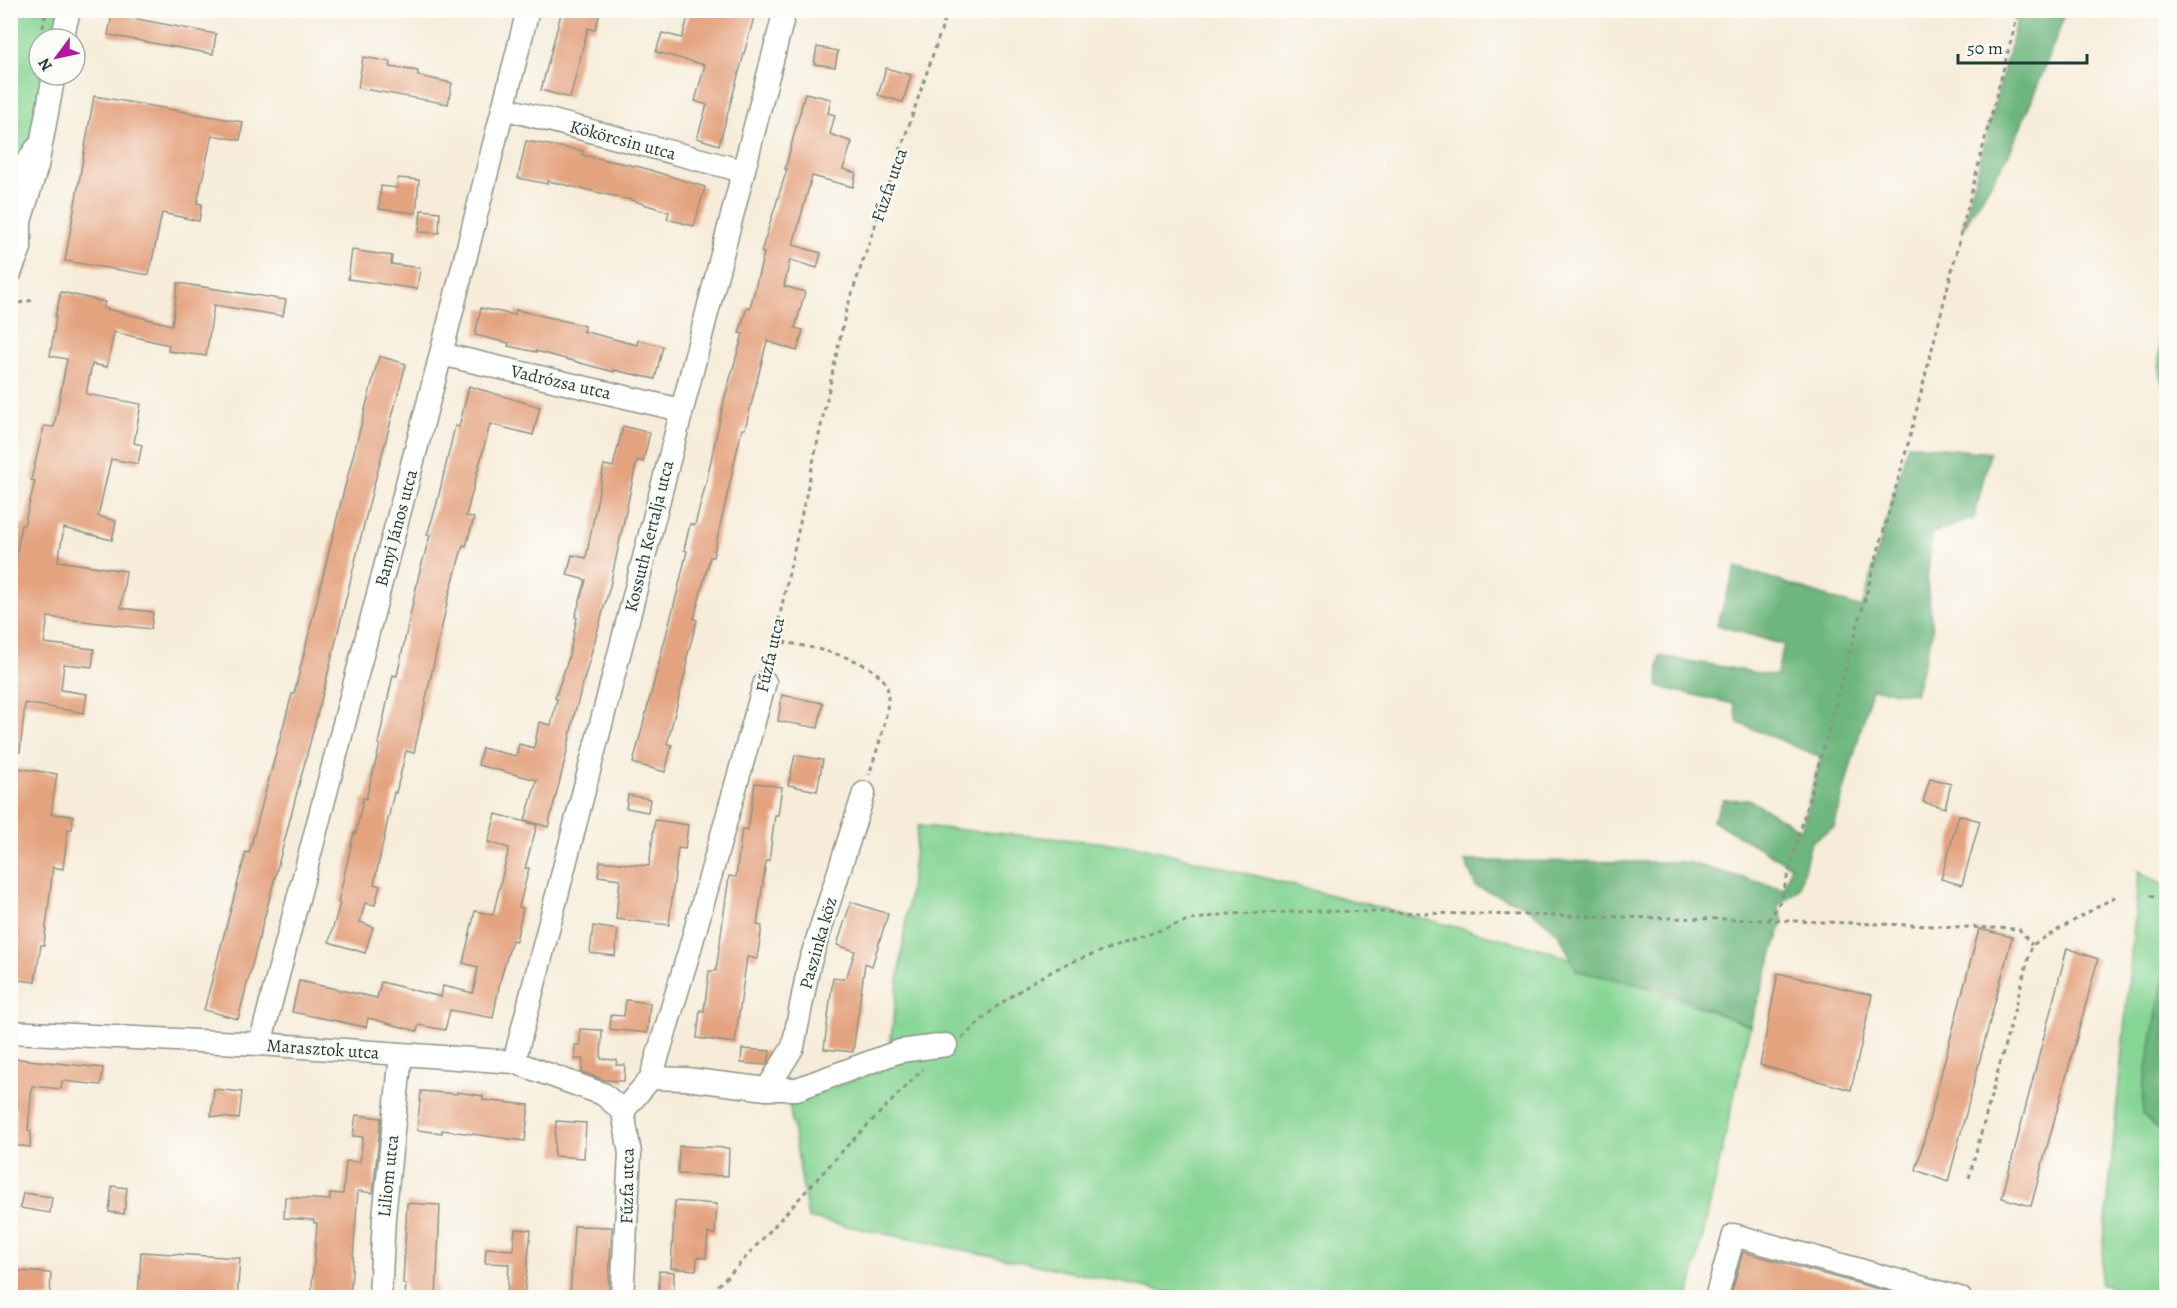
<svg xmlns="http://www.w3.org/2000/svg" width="2177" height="1308" viewBox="0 0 2177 1308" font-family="Alegreya,serif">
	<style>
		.green { fill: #87d594; stroke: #538964; stroke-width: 1.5 }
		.forest { fill: #6db67e; stroke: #467a59; stroke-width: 1.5 }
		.building { fill: #e4a37f }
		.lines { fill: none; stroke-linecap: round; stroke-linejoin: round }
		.minor-casing { stroke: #8a9486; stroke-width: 25 }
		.path { stroke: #8a9486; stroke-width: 3; stroke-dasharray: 4.5 4.5; stroke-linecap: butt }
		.minor { stroke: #fff; stroke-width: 22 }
		.labels { text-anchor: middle; stroke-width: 4.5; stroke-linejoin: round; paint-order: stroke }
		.street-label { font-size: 18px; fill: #1f3d34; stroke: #fdfcf7 }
	</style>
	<rect width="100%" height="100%" fill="#fdfcf7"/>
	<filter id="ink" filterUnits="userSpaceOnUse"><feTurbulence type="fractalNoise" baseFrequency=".0167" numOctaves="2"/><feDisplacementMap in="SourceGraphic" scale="12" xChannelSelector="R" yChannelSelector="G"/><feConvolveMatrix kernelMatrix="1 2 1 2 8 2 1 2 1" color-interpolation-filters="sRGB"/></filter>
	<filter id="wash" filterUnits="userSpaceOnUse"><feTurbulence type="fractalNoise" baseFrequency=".008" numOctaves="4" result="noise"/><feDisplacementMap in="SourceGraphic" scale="24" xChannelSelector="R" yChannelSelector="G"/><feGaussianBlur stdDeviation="1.35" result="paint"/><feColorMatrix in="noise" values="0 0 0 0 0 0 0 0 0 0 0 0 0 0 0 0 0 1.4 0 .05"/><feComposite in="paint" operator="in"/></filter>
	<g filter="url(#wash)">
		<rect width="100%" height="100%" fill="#f6ecd9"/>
		<!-- green -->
		<g class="green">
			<polygon points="11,11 69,11 62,39 39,39 39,75 54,75 42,139 11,180"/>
			<polygon points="918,826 1139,846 1546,950 1750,1026 1689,1297 1192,1297 808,1218 789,1103 887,1068"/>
			<polygon points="2139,871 2166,887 2166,1297 2142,1297 2100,1284"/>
		</g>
		<!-- forest -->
		<g class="forest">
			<polygon points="2019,11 2066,11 2046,65 2010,152 1962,230"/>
			<polygon points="2166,232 2166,395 2159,370 2161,276"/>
			<polygon points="1908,444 1990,453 1974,519 1932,533 1927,583 1933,631 1915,694 1872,689 1834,827 1811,842 1799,889 1778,906 1783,921 1750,1026 1660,989 1577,971 1559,934 1526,906 1476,887 1465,861 1686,862 1784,889 1791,866 1713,821 1723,800 1748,799 1801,830 1821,757 1738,723 1734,704 1658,687 1659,656 1776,676 1784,645 1717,625 1736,567 1862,608"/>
			<polygon points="2166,963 2166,1131 2153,1126 2143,1114 2143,1090"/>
		</g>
		<g id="blocks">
			<!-- building -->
			<g class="building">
				<polygon points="113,10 134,10 132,18 216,34 213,54 108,35"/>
				<polygon points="562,10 601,10 595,30 588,28 570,98 541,90"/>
				<polygon points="690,10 756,10 719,145 697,138 707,105 695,101 705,65 656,52 662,33 682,38"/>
				<polygon points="817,47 838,51 835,67 814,64"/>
				<polygon points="363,57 391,62 390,67 418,71 418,76 452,83 448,104 358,88"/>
				<polygon points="886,68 911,75 903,102 878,95"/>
				<polygon points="805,93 831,99 828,113 835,115 830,134 852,142 843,169 856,173 853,187 812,176 793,245 821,253 817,268 790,260 784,286 805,292 795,328 803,330 797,351 767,341 745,429 742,429 713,557 710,557 694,619 697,620 686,661 688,662 667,744 672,745 665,772 633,763 677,593 687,551 684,550 690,524 695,525 706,483 725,396 743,334 739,333 747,307 750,308 764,253 761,252 787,169 785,169"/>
				<polygon points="94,96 243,122 240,140 212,135 197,203 202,204 199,221 162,213 149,275 65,261"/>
				<polygon points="526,141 583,151 582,155 640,167 705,187 694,226 667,219 669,212 631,200 548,181 547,184 518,178"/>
				<polygon points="398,178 419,180 416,213 379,209 381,186 397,188"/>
				<polygon points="421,210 440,212 439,233 419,232"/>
				<polygon points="352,250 392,256 391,264 420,268 417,289 348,279"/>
				<polygon points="178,283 286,300 283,316 214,305 206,356 168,351 169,345 114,332 107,367 92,364 86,394 141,404 134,443 142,445 138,464 111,459 98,516 116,521 112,540 64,528 58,561 126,571 121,608 153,612 151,629 48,617 44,643 94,649 92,667 64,664 61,690 87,694 84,713 25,703 20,752 10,751 10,597 21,525 24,525 35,481 31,480 44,426 54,427 67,359 50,356 56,318 55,317 61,292 105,302 103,308 172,325"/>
				<polygon points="481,308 515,315 516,310 557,319 585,326 583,331 637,345 638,340 663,346 655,379 614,370 614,372 536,351 536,352 508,346 509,343 475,335"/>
				<polygon points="379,356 406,364 370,500 325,685 238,1019 204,1010 246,852 249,853 292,694 294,694 342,498"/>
				<polygon points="469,386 540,407 533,435 490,424 466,516 474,518 466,546 463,545 448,599 414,753 406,751 396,793 394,792 374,884 380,886 375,905 365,903 360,922 373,927 365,953 329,942 340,903 338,902 354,833 356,833 363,798 366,799 380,745 378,744 393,675 397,676 419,574 430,535 427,535 436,507 455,426 459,427"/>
				<polygon points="623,426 650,433 643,462 637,460 610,586 575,712 566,756 548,827 525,820 537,780 478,765 482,748 516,756 519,744 534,748 539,722 551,725 557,699 555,698 568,660 577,618 575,617 586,580 567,575 572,555 586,558 604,465 613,467"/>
				<polygon points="782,695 823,703 818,728 778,721"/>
				<polygon points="795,755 823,760 817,791 788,785"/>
				<polygon points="10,767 57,774 51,814 73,816 72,829 68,829 63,869 53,867 44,945 41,945 35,982 10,979"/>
				<polygon points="1930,778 1951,784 1945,808 1923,802"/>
				<polygon points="755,783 782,787 778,815 775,815 769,861 766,861 757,925 762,926 757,959 747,957 735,1043 697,1038 700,1010 704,1011 709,971 716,971 729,876 736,877 742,829 748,830"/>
				<polygon points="628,795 650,799 648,812 626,808"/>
				<polygon points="496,814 537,825 525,868 529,868 519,907 523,908 516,941 512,940 500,981 493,1018 450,1010 445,1030 419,1025 417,1031 368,1018 366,1027 292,1012 299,981 377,998 381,982 441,997 443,986 473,993 478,967 463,963 475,911 493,915 509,848 488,842"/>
				<polygon points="1959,815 1980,821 1962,885 1941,879"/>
				<polygon points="655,820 688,825 685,849 678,848 669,925 616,919 620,879 598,876 600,861 649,866"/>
				<polygon points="851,902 888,914 872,966 865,963 853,1052 824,1049 833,978 846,979 855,951 837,945"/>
				<polygon points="593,926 618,930 615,956 590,953"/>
				<polygon points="1979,929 2012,937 1948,1182 1916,1170"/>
				<polygon points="2067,948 2098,959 2031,1206 2002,1198"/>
				<polygon points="1778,973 1872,995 1851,1090 1760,1065"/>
				<polygon points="626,1000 650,1003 647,1033 610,1029 611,1015 624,1016"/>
				<polygon points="580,1029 602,1030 601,1059 617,1060 616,1065 625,1065 624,1081 605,1080 582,1072 583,1059 575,1059 575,1045 580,1045"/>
				<polygon points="742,1049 770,1051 769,1060 766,1065 741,1063"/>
				<polygon points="10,1058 103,1068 101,1085 62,1081 61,1089 32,1086 28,1131 31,1131 30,1147 13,1145 16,1108 10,1108"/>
				<polygon points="214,1089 242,1092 239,1119 211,1116"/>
				<polygon points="421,1091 457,1094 457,1092 483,1096 483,1100 529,1105 525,1141 442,1130 442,1133 417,1130"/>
				<polygon points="356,1115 381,1118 373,1193 358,1191 350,1298 311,1298 317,1223 314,1223 314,1220 284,1218 285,1197 330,1200 330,1193 343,1194 346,1161 360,1162 363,1137 353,1136"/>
				<polygon points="556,1121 586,1123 584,1158 554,1156"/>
				<polygon points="679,1146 729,1148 728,1176 678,1174"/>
				<polygon points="112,1186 127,1188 124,1214 109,1212"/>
				<polygon points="23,1193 52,1197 50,1213 20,1208"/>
				<polygon points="675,1201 717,1204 715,1234 708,1233 706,1258 697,1257 696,1270 671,1268"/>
				<polygon points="407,1203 440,1205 436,1298 405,1298 406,1284 403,1284"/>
				<polygon points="574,1226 612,1227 608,1298 570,1298"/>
				<polygon points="515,1229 531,1230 524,1298 507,1298 509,1264 485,1263 486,1248 513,1250"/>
				<polygon points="141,1252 240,1258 237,1298 138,1298"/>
				<polygon points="1743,1252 1893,1293 1892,1298 1730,1298"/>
				<polygon points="17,1271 51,1273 50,1298 16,1298"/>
				<polygon points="659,1271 674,1272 674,1298 659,1298"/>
			</g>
		</g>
	</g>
	<g filter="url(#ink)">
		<use href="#blocks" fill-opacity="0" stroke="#8a9486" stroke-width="1.5"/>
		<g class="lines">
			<defs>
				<g id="minor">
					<polyline points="62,39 69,10"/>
					<polyline points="503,108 743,171"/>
					<polyline points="10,180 21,171 36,149"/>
					<polyline points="10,273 20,248 20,221 37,166 54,75"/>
					<polyline points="441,354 681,410"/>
					<polyline points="10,1032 260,1044 514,1062 603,1094 623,1111"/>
					<polyline points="260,1044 441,354 528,10"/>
					<polyline points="514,1062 785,10"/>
					<polyline points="651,1078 686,1079 767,1089 793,1047 809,965 864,793"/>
					<polyline points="767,1089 797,1089 900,1051 946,1045"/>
					<polyline points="623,1111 651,1078 689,952 765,682"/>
					<polyline points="380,1298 384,1217 401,1055"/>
					<polyline points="622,1298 630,1154 623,1111"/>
					<polyline points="1716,1298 1734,1235 1960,1298"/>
				</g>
			</defs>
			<!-- minor casing -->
			<use href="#minor" class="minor-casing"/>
			<!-- path -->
			<g class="path">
				<polyline points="43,28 46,10"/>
				<polyline points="37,64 39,51"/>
				<polyline points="10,305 33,300"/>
				<path d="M774,640C801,646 889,658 888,694C888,721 877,749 869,775"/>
				<polyline points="769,665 846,311 948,10"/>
				<polyline points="2150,895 2166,902"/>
				<polyline points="1768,920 1778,906 1784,889 1908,444 1986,135 2019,10"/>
				<polyline points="962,1038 996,1007 1032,982 1066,964 1186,921 1227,914 1327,911 1768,920 2019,929 2032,945"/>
				<polyline points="1969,1178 2032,945 2118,895"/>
				<polyline points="705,1298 737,1267 847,1146 923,1069"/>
			</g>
			<!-- minor -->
			<use href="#minor" class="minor"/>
		</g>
	</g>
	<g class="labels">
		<!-- street labels -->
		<g class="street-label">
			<text transform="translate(623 140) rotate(15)" y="6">Kökörcsin utca</text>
			<text transform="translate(889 185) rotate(-71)" y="6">Fűzfa utca</text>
			<text transform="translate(561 382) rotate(13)" y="6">Vadrózsa utca</text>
			<text transform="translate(396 528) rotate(-75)" y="6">Banyi János utca</text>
			<text transform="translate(649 536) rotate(-76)" y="6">Kossuth Kertalja utca</text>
			<text transform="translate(770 655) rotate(-77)" y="6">Fűzfa utca</text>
			<text transform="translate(818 943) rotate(-74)" y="6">Paszinka köz</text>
			<text transform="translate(323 1049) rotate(4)" y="6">Marasztok utca</text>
			<text transform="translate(388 1176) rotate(-84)" y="6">Liliom utca</text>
			<text transform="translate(627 1186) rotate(-89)" y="6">Fűzfa utca</text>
		</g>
	</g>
	<!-- margin -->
	<rect width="2177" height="1308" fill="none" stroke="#fdfcf7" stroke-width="36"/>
	<!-- north arrow -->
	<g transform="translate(57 57) rotate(237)"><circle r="28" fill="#fdfcf7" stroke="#a4b0a9" stroke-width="1.5"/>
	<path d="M0-4.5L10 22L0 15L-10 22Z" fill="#b5179e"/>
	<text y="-9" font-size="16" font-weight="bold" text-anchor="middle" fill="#1f3d34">N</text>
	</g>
	<!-- scale -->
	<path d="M1958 54v9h129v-9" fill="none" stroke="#1f3d34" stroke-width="3"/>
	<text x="1967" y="54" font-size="18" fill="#1f3d34" stroke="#fdfcf7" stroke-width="4.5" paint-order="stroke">50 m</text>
</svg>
